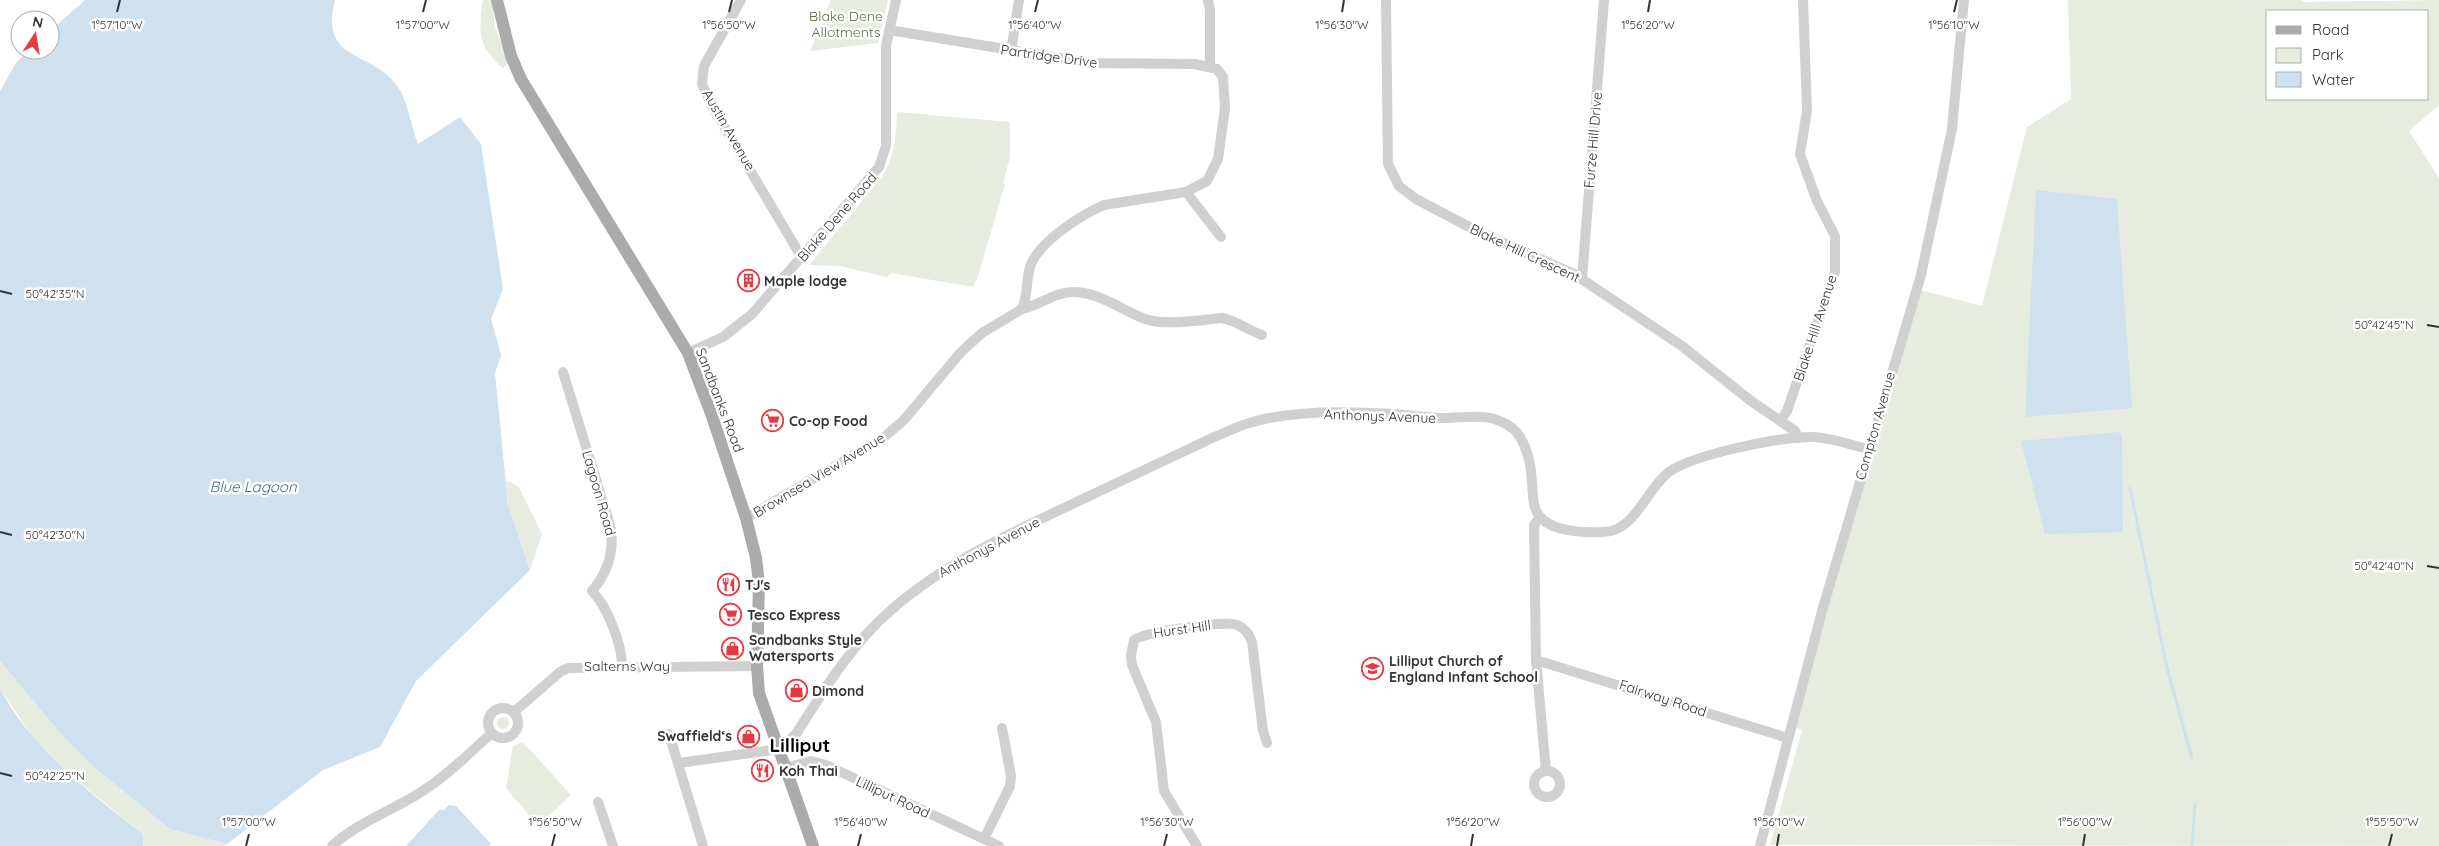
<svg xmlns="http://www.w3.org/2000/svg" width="2439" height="846" viewBox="0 0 2439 846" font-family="Quicksand,sans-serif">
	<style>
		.green { fill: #e6ecdf; fill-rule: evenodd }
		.water { fill: #cfe1ee }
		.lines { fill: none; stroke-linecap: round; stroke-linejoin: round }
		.stream { stroke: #cfe1ee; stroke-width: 3 }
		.minor { stroke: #d0d0d0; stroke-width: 10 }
		.major { stroke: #ababab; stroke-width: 12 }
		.ticks { fill: none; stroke: #333; stroke-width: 2 }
		.labels { text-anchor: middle; stroke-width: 5; stroke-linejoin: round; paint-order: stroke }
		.park-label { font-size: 14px; fill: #54703f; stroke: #fff }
		.street-label { font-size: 14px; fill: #333; stroke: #fff }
		.poi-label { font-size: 14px; font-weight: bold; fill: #333; stroke: #fff; text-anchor: start }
		.water-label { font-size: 15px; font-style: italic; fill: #407296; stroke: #fff }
		.district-label { font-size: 19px; font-weight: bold; fill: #000; stroke: #fff }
		.ticks-label { font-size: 12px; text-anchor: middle; fill: #333; stroke: #fff; stroke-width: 5; stroke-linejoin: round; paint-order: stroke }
	</style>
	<rect width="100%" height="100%" fill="#fff"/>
	<!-- green -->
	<g class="green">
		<path d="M483,0H492L495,27L509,63L503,68C478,48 478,30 483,0Z"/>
		<polygon points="831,0 888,0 878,43 810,51"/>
		<path d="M2068,0H2300L2303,2L2439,0V105L2409,131L2439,178V846L1770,845L1802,730L1792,726L1916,289L1982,306L2027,127L2071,99ZM2268,11H2428V99H2268Z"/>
		<path d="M897,112L1010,122V157L1003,183L1005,184L978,276L973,287L891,273L887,277L840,266L809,265L882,177C895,156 896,136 897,112Z"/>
		<polygon points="506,480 519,487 542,534 530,570 508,505"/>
		<polygon points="0,661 60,733 95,768 170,829 227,844 223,846 143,846 143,834 68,773 35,740 0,689"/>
		<circle cx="503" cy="723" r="6"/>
		<polygon points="523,742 571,795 538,826 506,788 513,746"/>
	</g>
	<!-- water -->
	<g class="water">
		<path d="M85,0H335C318,65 376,49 400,90C408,104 412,129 418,144L460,117L481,144L503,289L491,319L501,355L495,373L508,505L530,570L416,681L380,747L323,770L227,844L170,829L95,768L60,733L0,661V91L16,63L29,50H50V31Z"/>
		<polygon points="2036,190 2117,199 2132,408 2025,417"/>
		<polygon points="2119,432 2122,437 2123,532 2045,534 2021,441"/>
		<path d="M0,689C33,750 89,792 143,834V846H0Z"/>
		<polygon points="449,805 456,806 491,844 489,846 406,846 439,810 444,810"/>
	</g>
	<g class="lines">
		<!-- stream -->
		<g class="stream">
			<polyline points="2130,488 2167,668 2192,758"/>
			<polyline points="2192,846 2195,804"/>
		</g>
		<!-- minor -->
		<g class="minor">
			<polyline points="741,0 704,66 702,84 712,106 802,258"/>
			<polyline points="1208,0 1210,10 1210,67"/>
			<polyline points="1386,0 1388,164 1399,186 1416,199 1475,230 1574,274 1682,346 1751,401 1795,431 1798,438"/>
			<polyline points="1011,51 1019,0"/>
			<polyline points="1186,192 1221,237"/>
			<polyline points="1582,279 1604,0"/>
			<path d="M1022,309C1040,305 1055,292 1073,292C1100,292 1121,310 1145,319C1164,326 1201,320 1222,318C1237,321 1248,330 1262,335"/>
			<polyline points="688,353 723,337 752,314 879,167 886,146 886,46 896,0"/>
			<path d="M563,372L610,525C615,549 608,572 592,591C607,606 622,644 622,666"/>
			<polyline points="1780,421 1787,411 1835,272 1835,236 1817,201 1800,154 1807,111 1803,0"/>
			<polyline points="1540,517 1534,525 1536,660 1546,771"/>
			<path d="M746,518L883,438L903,421L962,351L982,333L1022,309C1028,296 1026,280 1030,267C1038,242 1081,215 1104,205L1186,192L1207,181L1218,159L1225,108L1223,77L1217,69L1195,64L1091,63L889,30"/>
			<polyline points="1536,660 1788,738"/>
			<circle cx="503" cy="723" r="15"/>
			<polyline points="514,712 560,672 568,668 757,666"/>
			<polyline points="669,734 703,846"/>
			<path d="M778,745L789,740L796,734C824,690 851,645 890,611C942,565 1004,536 1066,507C1114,484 1162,462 1210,439C1222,434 1234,428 1246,424C1285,411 1332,411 1372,413C1396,413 1419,417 1442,418C1467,418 1490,411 1512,428C1519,433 1522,440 1525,447C1533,466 1531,484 1534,504C1539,532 1581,533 1603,532C1635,532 1647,488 1669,472C1694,454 1780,437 1811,437C1830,437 1850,445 1868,449"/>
			<polyline points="679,763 779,749"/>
			<polyline points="785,768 811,761 826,765 999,846"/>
			<circle cx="1547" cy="784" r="13"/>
			<polyline points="598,802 613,846"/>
			<polyline points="984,839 1010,786 1011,776 1002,728"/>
			<path d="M332,846C358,822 392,811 421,792C447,776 469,753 492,733"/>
			<path d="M1197,846L1164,791L1156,722L1132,665L1131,656L1134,640C1144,632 1225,620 1237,625C1245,628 1249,634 1252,642L1263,731L1267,743"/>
			<polyline points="1760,846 1822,611 1921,275 1952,129 1964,0"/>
		</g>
		<!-- major -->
		<polyline class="major" points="497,0 511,56 521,79 688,353 712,416 746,518 756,558 759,583 757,666 759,693 813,846"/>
	</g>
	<!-- ticks -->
	<path class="ticks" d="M117,12L120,0M423,12L426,0M729,12L732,0M1035,12L1038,0M1342,12L1344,0M1648,12L1650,0M1954,12L1957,0M0,291L12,294M2427,325L2439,327M0,532L12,535M2427,566L2439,568M0,773L12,776M246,846L249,834M552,846L555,834M858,846L861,834M1164,846L1167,834M1471,846L1473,834M1777,846L1779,834M2083,846L2085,834M2389,846L2392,834"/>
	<!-- icons -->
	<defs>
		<symbol id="building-ring" viewBox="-11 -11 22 22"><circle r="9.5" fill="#fff" stroke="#e53a41" stroke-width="1.5"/><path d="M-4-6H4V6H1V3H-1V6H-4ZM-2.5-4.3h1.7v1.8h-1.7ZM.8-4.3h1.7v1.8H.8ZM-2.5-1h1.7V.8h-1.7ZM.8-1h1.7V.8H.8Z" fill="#e53a41"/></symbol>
		<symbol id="supermarket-ring" viewBox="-11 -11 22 22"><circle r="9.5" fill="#fff" stroke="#e53a41" stroke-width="1.5"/><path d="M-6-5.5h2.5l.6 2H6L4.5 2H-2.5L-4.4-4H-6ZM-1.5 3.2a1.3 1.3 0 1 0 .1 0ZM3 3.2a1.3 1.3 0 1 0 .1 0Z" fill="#e53a41"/></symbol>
		<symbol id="restaurant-ring" viewBox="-11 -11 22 22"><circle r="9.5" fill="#fff" stroke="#e53a41" stroke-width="1.5"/><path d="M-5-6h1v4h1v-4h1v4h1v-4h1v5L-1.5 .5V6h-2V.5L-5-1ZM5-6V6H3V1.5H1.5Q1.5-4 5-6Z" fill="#e53a41"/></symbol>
		<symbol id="shop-ring" viewBox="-11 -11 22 22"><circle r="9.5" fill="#fff" stroke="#e53a41" stroke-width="1.5"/><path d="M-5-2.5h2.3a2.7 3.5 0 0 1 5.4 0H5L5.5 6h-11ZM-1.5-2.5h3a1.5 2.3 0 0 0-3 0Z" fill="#e53a41"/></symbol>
		<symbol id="school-ring" viewBox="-11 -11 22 22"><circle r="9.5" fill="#fff" stroke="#e53a41" stroke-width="1.5"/><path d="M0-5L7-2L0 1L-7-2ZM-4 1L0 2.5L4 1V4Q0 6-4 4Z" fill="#e53a41"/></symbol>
	</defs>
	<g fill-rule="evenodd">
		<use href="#building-ring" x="736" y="268" width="25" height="25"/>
		<use href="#supermarket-ring" x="760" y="408" width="25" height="25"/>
		<use href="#restaurant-ring" x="716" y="572" width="25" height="25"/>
		<use href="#supermarket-ring" x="718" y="602" width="25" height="25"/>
		<use href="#shop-ring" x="720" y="636" width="25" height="25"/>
		<use href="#school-ring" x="1360" y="656" width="25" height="25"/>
		<use href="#shop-ring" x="784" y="678" width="25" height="25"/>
		<use href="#shop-ring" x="736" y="724" width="25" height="25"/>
		<use href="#restaurant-ring" x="750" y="758" width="25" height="25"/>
	</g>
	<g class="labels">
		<!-- park labels -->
		<g class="park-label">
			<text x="846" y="21">Blake Dene<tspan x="846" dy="16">Allotments</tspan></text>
		</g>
		<!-- street labels -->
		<g class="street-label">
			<text transform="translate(1049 56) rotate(8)" y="5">Partridge Drive</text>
			<text transform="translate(729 130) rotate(60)" y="5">Austin Avenue</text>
			<text transform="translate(1593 140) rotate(-85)" y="5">Furze Hill Drive</text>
			<text transform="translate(837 217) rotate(-49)" y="5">Blake Dene Road</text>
			<text transform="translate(1525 253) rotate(25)" y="5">Blake Hill Crescent</text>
			<text transform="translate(1815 328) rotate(-72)" y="5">Blake Hill Avenue</text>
			<text transform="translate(720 400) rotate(69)" y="5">Sandbanks Road</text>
			<text transform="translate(1380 416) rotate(2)" y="5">Anthonys Avenue</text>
			<text transform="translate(1875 426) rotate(-74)" y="5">Compton Avenue</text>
			<text transform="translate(819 475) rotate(-31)" y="5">Brownsea View Avenue</text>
			<text transform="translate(599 493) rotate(74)" y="5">Lagoon Road</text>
			<text transform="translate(989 547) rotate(-28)" y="5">Anthonys Avenue</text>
			<text transform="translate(1182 629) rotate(-8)" y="5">Hurst Hill</text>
			<text x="627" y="671">Salterns Way</text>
			<text transform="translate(1663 698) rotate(18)" y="5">Fairway Road</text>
			<text transform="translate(893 797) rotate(25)" y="5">Lilliput Road</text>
		</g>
		<!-- poi labels -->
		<g class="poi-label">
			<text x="764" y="286">Maple lodge</text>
			<text x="789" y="426">Co-op Food</text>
			<text x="745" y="590">TJ's</text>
			<text x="747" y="620">Tesco Express</text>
			<text x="749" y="645">Sandbanks Style<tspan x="749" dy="16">Watersports</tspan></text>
			<text x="1389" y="666">Lilliput Church of<tspan x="1389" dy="16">England Infant School</tspan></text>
			<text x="812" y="696">Dimond</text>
			<text x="732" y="741" text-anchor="end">Swaffield‘s</text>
			<text x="779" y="776">Koh Thai</text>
		</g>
		<!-- water labels -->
		<g class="water-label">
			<text x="253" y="492">Blue Lagoon</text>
		</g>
		<!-- district labels -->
		<g class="district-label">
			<text x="800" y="752">Lilliput</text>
		</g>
	</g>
	<g class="ticks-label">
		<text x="117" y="29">1°57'10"W</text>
		<text x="423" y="29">1°57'00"W</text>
		<text x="729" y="29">1°56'50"W</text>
		<text x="1035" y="29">1°56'40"W</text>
		<text x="1342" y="29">1°56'30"W</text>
		<text x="1648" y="29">1°56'20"W</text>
		<text x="1954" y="29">1°56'10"W</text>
		<text x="55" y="298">50°42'35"N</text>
		<text x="2384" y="329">50°42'45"N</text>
		<text x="55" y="539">50°42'30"N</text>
		<text x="2384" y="570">50°42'40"N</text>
		<text x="55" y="780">50°42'25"N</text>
		<text x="249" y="826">1°57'00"W</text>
		<text x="555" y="826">1°56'50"W</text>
		<text x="861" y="826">1°56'40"W</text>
		<text x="1167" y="826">1°56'30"W</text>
		<text x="1473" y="826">1°56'20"W</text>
		<text x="1779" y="826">1°56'10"W</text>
		<text x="2085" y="826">1°56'00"W</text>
		<text x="2392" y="826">1°55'50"W</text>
	</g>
	<!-- legend -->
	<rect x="2266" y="10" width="162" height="90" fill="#ffffff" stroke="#adadad"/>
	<rect x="2276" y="26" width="25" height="8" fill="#ababab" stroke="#adadad"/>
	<text x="2312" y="35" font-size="15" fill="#333333">Road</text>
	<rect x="2276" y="48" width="25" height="15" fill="#e6ecdf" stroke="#adadad"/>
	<text x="2312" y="60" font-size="15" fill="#333333">Park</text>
	<rect x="2276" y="72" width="25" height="15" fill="#cfe1ee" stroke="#adadad"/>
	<text x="2312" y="85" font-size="15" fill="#333333">Water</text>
	<!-- north arrow -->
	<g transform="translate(35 35) rotate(12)"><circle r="24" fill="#ffffff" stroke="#adadad"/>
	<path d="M0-4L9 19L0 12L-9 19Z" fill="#e53a41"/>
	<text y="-8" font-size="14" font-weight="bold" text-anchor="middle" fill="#333333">N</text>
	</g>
</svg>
